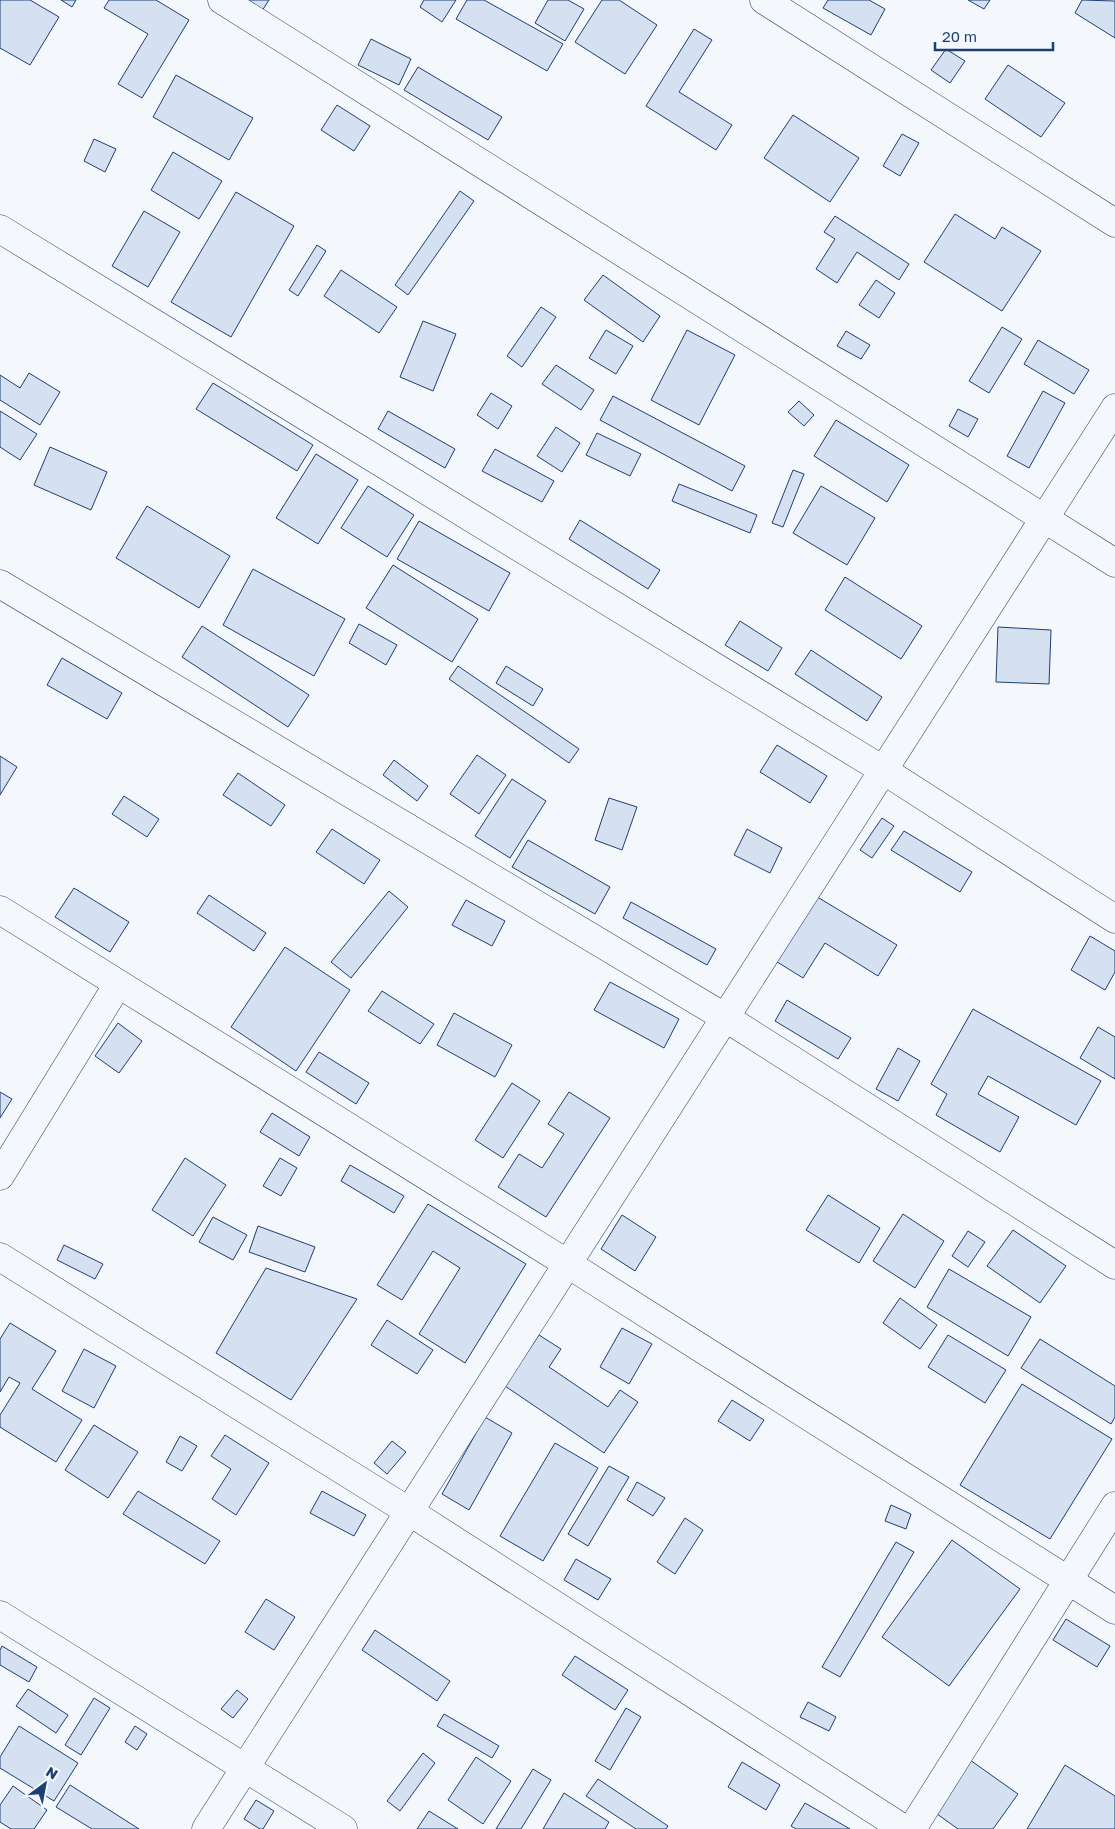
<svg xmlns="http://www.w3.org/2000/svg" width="1115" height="1829" viewBox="0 0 1115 1829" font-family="'Golos Text',sans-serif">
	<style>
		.building { fill: #d5e0f0; stroke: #1d3f73 }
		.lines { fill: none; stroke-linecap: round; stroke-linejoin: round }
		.street-casing { stroke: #1d3f73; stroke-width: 29 }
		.street { stroke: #f4f7fb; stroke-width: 28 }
	</style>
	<rect width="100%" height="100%" fill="#f4f7fb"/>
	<!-- building -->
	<g class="building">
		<polygon points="0,0 30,0 59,17 30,65 0,48"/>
		<polygon points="61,0 76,0 72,7"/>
		<polygon points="109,0 156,0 189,20 142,98 118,84 148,34 104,8"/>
		<polygon points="238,0 269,0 260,14"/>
		<polygon points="424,0 456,0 442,22 420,7"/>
		<polygon points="467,0 484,0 563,44 547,71 456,19"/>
		<polygon points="548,0 568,0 584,9 565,41 535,23"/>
		<polygon points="602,0 619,0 657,25 625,74 575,42"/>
		<polygon points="828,0 869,0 885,9 871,35 823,8"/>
		<polygon points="968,0 990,0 984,9"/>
		<polygon points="1082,0 1115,1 1115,38 1075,13"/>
		<polygon points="694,29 712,40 679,92 732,125 716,150 646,106"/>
		<polygon points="371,39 411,59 399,85 358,65"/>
		<polygon points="946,49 965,61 950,83 931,70"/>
		<polygon points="1008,65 1065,103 1041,137 985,99"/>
		<polygon points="418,67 502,117 488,140 404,90"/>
		<polygon points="176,75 253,118 229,160 153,117"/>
		<polygon points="337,105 370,126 354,151 321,130"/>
		<polygon points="793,115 859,158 830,202 764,158"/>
		<polygon points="902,134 919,143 900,176 883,166"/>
		<polygon points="94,139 116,149 105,172 84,161"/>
		<polygon points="173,152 222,181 199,219 151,190"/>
		<polygon points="460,191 474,201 408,295 395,285"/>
		<polygon points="236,192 294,226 231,337 171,302"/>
		<polygon points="144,211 180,232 148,287 112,266"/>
		<polygon points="955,214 995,239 1002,227 1041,251 1002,311 924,262"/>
		<polygon points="835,216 909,264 899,280 857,252 837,283 816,269 835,239 824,232"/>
		<polygon points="317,245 326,251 298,296 289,290"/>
		<polygon points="341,270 397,307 379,333 324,296"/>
		<polygon points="603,275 660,316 643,342 584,300"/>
		<polygon points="876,280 895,293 879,318 859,305"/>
		<polygon points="541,307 556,317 522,367 507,356"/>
		<polygon points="423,321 456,334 433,391 400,377"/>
		<polygon points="1002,327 1022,339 989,393 969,381"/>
		<polygon points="606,330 633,346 616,374 589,358"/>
		<polygon points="687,330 735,355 699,425 651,400"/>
		<polygon points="846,331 870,345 861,359 837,346"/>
		<polygon points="1038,340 1089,370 1074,394 1024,364"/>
		<polygon points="556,365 594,390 581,410 542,384"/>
		<polygon points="29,373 60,392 40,425 0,400 0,375 20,388"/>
		<polygon points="213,383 313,445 297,471 196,409"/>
		<polygon points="1043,391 1065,403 1029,468 1007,456"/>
		<polygon points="491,393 512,406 498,429 477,415"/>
		<polygon points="613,396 745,466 732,491 600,420"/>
		<polygon points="799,401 814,415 804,426 788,412"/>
		<polygon points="958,409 978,419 968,437 949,426"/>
		<polygon points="0,411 37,434 20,460 0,447"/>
		<polygon points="388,411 455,449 445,468 378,429"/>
		<polygon points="836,420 909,465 887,502 814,456"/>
		<polygon points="556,427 580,443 562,472 537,456"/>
		<polygon points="597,433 641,454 630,476 586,455"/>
		<polygon points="50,447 107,472 91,510 34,485"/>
		<polygon points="495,449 554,481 542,502 482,471"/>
		<polygon points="316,454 358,480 318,544 276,518"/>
		<polygon points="793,470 804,474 783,527 772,523"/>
		<polygon points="679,484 757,515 750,533 672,501"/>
		<polygon points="368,486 414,515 387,557 341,528"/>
		<polygon points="821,486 875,518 847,565 793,533"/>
		<polygon points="147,506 230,556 199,608 116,558"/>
		<polygon points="580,520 660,570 648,589 569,539"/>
		<polygon points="419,521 510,573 489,611 397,559"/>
		<polygon points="393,565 478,619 452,662 366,608"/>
		<polygon points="253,569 345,619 314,676 223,625"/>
		<polygon points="845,577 922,626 901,659 825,610"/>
		<polygon points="740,621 782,648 768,671 725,645"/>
		<polygon points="359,624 397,645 386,665 349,643"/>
		<polygon points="202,626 309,695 288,727 182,657"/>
		<polygon points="998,627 1051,630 1049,684 996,682"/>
		<polygon points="811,650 882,697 867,721 795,674"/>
		<polygon points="62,658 122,693 107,719 47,685"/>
		<polygon points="458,666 579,749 569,763 449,679"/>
		<polygon points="506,666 543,689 533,706 496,683"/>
		<polygon points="777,745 827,776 810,803 760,772"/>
		<polygon points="477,755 506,775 479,814 450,794"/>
		<polygon points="0,756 17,767 0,795"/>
		<polygon points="394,760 428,786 417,801 383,775"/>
		<polygon points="238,773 285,805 271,826 223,795"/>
		<polygon points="512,779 546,801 510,858 475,836"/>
		<polygon points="124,796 159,819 147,837 112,814"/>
		<polygon points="609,798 637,807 622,850 595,840"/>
		<polygon points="882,818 894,826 872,858 860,850"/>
		<polygon points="332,829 380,860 364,884 316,852"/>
		<polygon points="747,829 782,848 770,873 734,855"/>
		<polygon points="904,831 972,872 960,892 891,850"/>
		<polygon points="528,840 610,887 595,914 512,867"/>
		<polygon points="74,888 129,922 110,952 55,917"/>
		<polygon points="389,891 408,907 351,978 331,962"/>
		<polygon points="209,895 266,933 254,951 197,913"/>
		<polygon points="814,895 897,945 878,976 825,943 803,978 774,960"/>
		<polygon points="466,900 505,921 492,946 452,925"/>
		<polygon points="631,902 716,949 707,965 623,918"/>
		<polygon points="1090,936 1115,951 1115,972 1105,990 1071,970"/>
		<polygon points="285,947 350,990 296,1071 231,1027"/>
		<polygon points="610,982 679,1019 664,1048 594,1010"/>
		<polygon points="382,991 434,1024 420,1044 368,1011"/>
		<polygon points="787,1000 851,1038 838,1059 775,1021"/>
		<polygon points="973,1009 1101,1081 1076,1125 988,1076 978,1094 1019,1117 1000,1152 936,1115 947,1094 931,1084"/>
		<polygon points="454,1013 512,1045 495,1077 437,1045"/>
		<polygon points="118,1023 142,1041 119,1073 95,1056"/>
		<polygon points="1098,1027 1115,1037 1115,1079 1080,1058"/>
		<polygon points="898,1048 920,1061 898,1101 876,1089"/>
		<polygon points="319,1052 369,1083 356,1104 306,1072"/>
		<polygon points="512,1083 540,1101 503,1158 475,1140"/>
		<polygon points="0,1092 12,1099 0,1118"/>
		<polygon points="569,1092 610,1118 546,1217 498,1187 519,1154 542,1168 564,1134 548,1124"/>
		<polygon points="272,1113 310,1137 299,1156 260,1132"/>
		<polygon points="185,1158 226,1185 193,1236 152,1210"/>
		<polygon points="280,1158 297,1168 281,1196 263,1186"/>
		<polygon points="350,1165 404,1196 394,1213 341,1181"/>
		<polygon points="828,1195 880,1228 859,1263 806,1230"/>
		<polygon points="428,1204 526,1264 465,1363 419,1334 460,1268 433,1251 402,1300 377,1285"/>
		<polygon points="903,1214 944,1241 915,1288 873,1261"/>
		<polygon points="622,1215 656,1237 635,1271 601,1249"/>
		<polygon points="213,1217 247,1235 233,1260 199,1242"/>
		<polygon points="258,1226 315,1247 305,1272 249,1252"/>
		<polygon points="1013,1230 1066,1266 1040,1303 987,1266"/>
		<polygon points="968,1231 985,1242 968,1267 952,1256"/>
		<polygon points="64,1245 103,1264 95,1279 57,1260"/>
		<polygon points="266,1268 357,1299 291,1400 216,1353"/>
		<polygon points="949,1269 1031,1317 1008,1356 927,1307"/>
		<polygon points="900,1298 937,1325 920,1349 883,1323"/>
		<polygon points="387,1320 433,1350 417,1374 371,1345"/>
		<polygon points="10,1323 56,1351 32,1389 82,1420 56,1462 0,1427 0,1415 20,1383 9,1377 0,1392 0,1339"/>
		<polygon points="622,1328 652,1344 629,1384 600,1367"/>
		<polygon points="539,1335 561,1349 549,1367 608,1407 620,1390 638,1402 604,1453 505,1386"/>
		<polygon points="948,1335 1006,1370 985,1403 928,1367"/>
		<polygon points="1040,1339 1115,1386 1115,1417 1111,1424 1021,1368"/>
		<polygon points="84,1349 116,1366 94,1408 62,1391"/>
		<polygon points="1022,1384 1112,1439 1050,1539 960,1485"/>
		<polygon points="732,1400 764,1420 750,1441 718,1421"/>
		<polygon points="485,1417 512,1433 469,1510 442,1494"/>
		<polygon points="94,1425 138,1452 108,1498 65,1470"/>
		<polygon points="225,1435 269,1463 236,1515 212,1499 231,1469 211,1456"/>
		<polygon points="180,1436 197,1446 182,1471 166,1462"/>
		<polygon points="392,1441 406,1452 387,1474 374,1463"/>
		<polygon points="555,1443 598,1468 543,1561 500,1536"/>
		<polygon points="609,1466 629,1477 588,1546 568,1534"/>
		<polygon points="637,1482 665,1498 653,1516 627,1500"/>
		<polygon points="138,1491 220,1541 205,1564 123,1514"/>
		<polygon points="322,1491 366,1515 354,1536 310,1513"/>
		<polygon points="891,1505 911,1514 906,1529 885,1521"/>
		<polygon points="685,1518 703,1530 675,1574 657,1562"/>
		<polygon points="952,1540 1020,1589 949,1686 882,1637"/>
		<polygon points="896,1542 914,1552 840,1677 822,1667"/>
		<polygon points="576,1559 611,1579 598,1600 564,1580"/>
		<polygon points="266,1599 295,1617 274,1650 245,1632"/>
		<polygon points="1066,1619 1110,1646 1097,1667 1053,1640"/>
		<polygon points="375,1630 450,1681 437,1701 362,1650"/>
		<polygon points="2,1646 37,1667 29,1682 0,1665 0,1650"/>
		<polygon points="575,1656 628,1690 615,1710 562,1675"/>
		<polygon points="28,1689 68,1715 56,1733 16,1706"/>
		<polygon points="237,1690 248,1699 233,1718 221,1709"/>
		<polygon points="94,1698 110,1708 81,1755 65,1745"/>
		<polygon points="808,1702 836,1717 829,1731 800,1717"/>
		<polygon points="626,1708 641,1717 610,1770 595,1761"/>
		<polygon points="444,1714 499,1746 492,1758 437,1726"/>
		<polygon points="19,1726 78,1763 54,1801 0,1768 0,1757"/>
		<polygon points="135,1726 147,1734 137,1750 125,1742"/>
		<polygon points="423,1753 435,1763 400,1811 387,1801"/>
		<polygon points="476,1757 511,1781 483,1824 448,1800"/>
		<polygon points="970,1760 1018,1794 993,1829 958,1829 933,1811"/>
		<polygon points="742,1762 780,1785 766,1810 728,1787"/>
		<polygon points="1065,1765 1115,1796 1115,1829 1027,1829"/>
		<polygon points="533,1769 551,1780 521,1829 496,1829"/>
		<polygon points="598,1779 668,1826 666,1829 636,1829 586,1796"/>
		<polygon points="70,1785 139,1829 92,1829 56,1807"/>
		<polygon points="13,1786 47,1810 34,1829 11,1829 0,1822 0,1805"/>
		<polygon points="564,1793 609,1822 605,1829 543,1829"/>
		<polygon points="256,1800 274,1811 263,1829 260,1829 244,1819"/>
		<polygon points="805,1803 850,1829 796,1829 791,1826"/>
		<polygon points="429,1811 458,1829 417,1829"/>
	</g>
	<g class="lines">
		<defs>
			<g id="street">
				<polyline points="222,0 1115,563"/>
				<polyline points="764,0 1115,223"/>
				<polyline points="0,229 883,770 1115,919"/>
				<polyline points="0,584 726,1018 1115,1265"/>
				<polyline points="0,910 568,1264 1115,1610"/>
				<polyline points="0,1176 118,984"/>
				<polyline points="0,1257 410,1512 904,1829"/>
				<polyline points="0,1615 343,1829"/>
				<polyline points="206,1829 1115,408"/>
				<polyline points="912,1829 1115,1506"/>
			</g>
		</defs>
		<!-- street casing -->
		<use href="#street" class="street-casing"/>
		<!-- street -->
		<use href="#street" class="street"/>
	</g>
	<!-- north arrow -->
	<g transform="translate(45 1784) rotate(32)" stroke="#f4f7fb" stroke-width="4" paint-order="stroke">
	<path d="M0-4L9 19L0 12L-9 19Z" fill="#1d3f73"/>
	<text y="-8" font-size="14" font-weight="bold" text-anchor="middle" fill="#1d3f73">N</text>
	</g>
	<!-- scale -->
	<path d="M935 42v8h118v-8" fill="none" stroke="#1d3f73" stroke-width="2.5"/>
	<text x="942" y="42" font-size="15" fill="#1d3f73" stroke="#f4f7fb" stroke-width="4" paint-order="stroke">20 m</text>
</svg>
